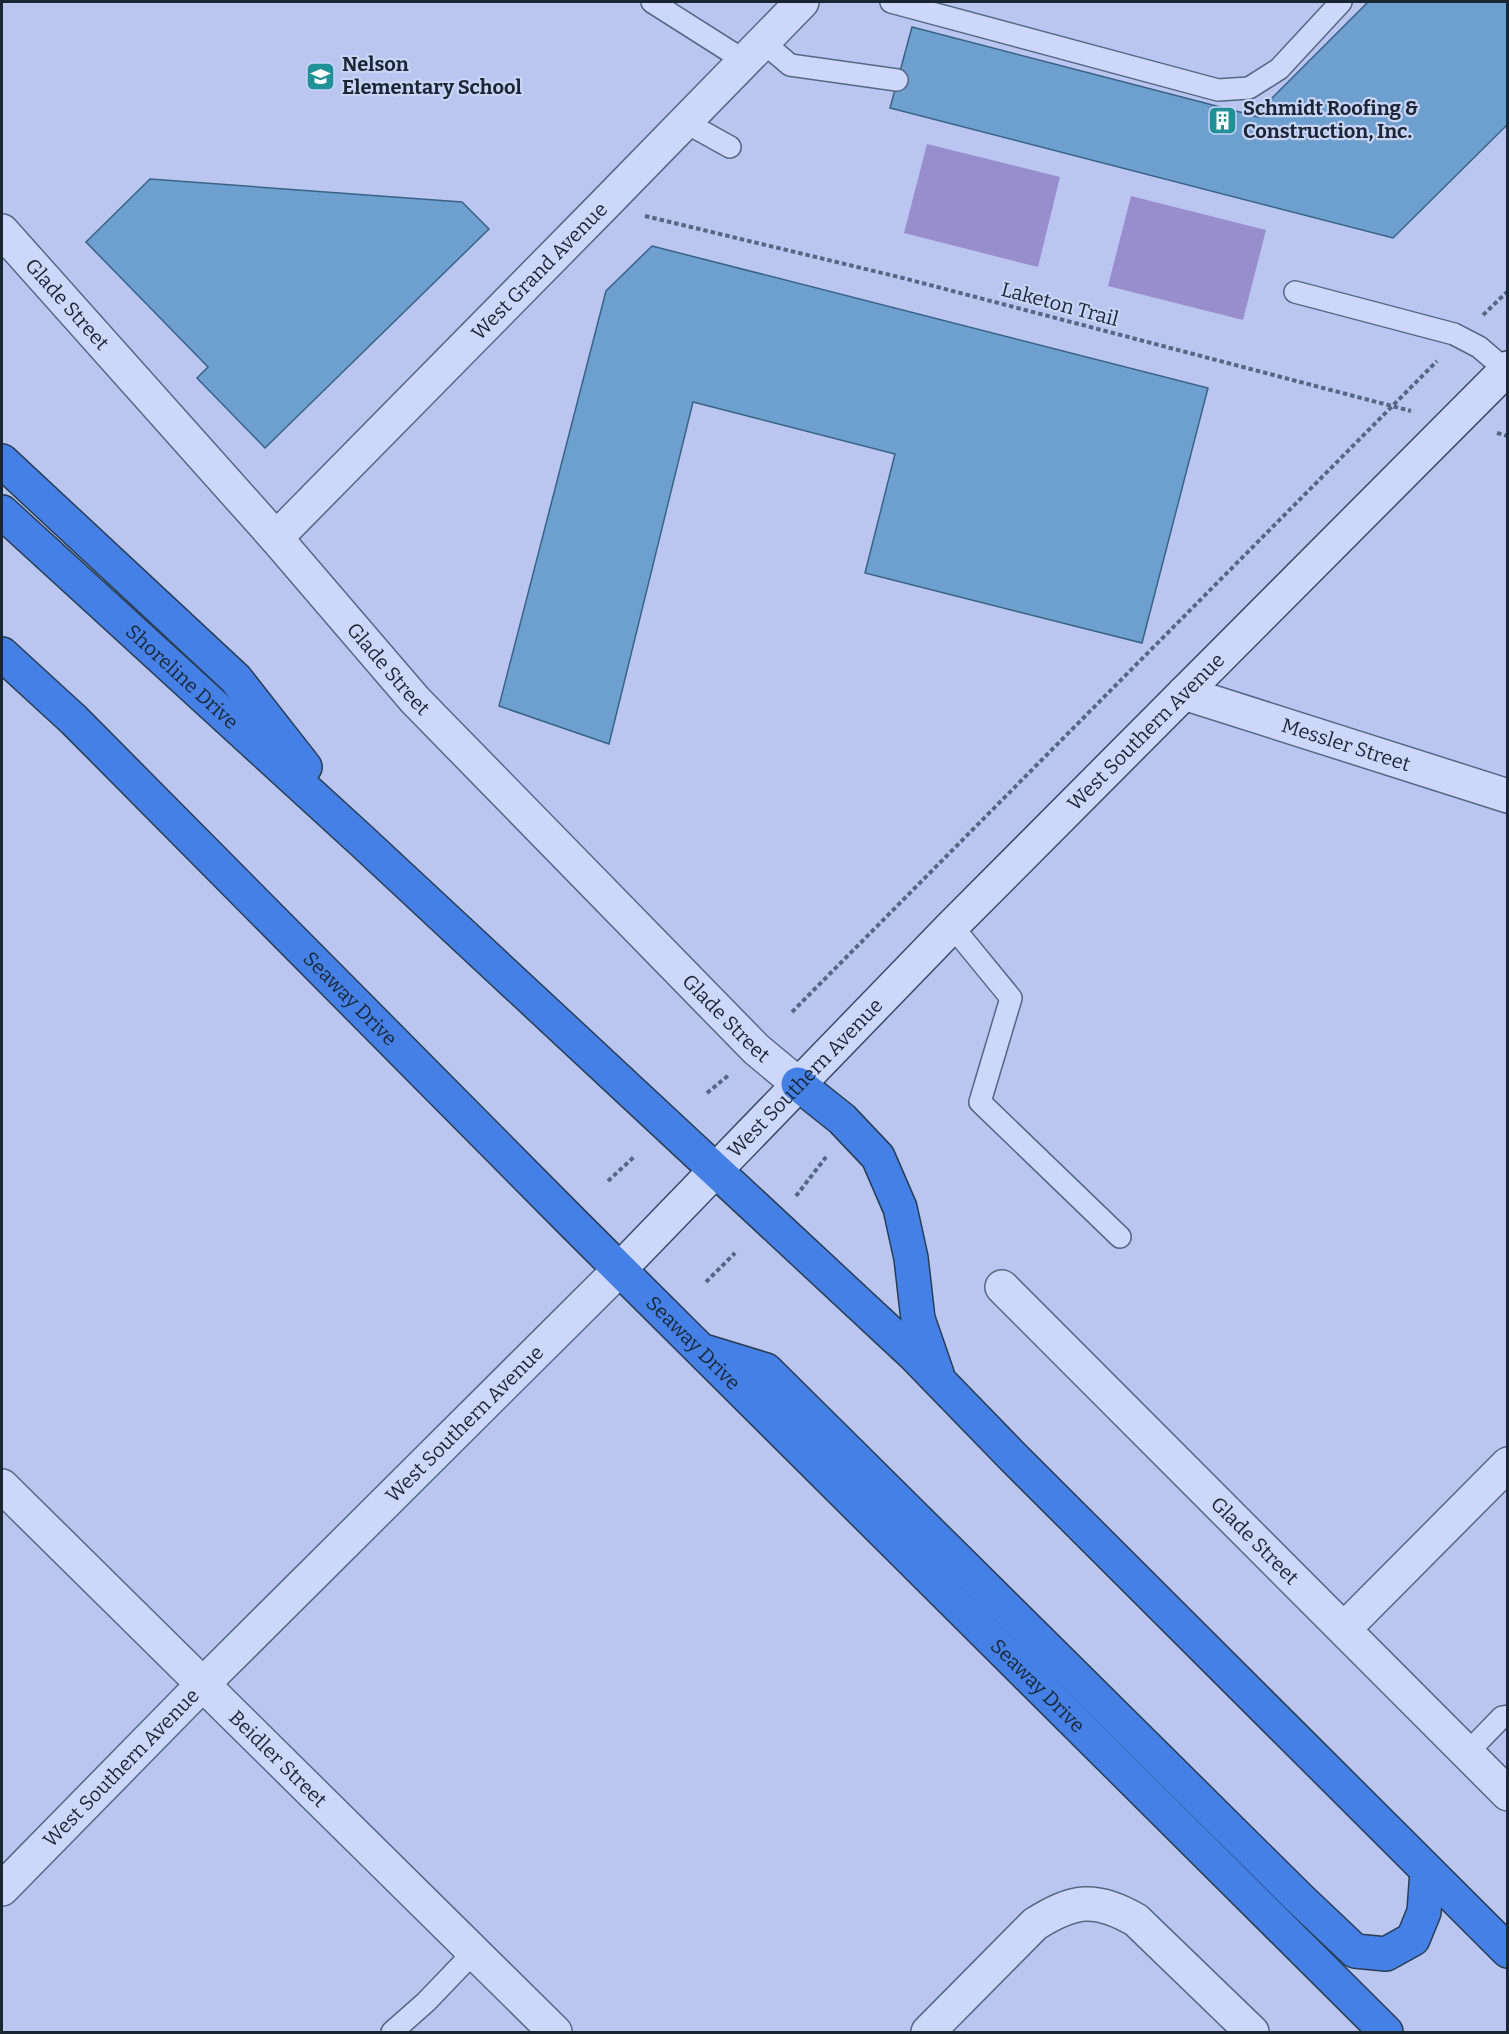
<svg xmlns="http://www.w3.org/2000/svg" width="1509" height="2034" viewBox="0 0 1509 2034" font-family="Bitter,serif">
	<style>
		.green { fill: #998ecd }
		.building { fill: #6ea0cf; stroke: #396386; stroke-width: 1.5 }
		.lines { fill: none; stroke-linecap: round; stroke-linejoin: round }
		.lane-casing { stroke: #546886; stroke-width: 24 }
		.street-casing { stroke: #546886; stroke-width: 36 }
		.secondary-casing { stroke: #374c68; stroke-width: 36 }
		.highway-casing { stroke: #293d53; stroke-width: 36 }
		.path { stroke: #546886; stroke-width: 4; stroke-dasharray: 4.5 3; stroke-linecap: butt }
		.lane { stroke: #cdd7fa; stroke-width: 21 }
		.street { stroke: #cdd7fa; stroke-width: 33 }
		.secondary { stroke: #cdd7fa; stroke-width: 33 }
		.highway { stroke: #4480e5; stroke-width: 33 }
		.labels { text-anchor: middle; stroke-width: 4.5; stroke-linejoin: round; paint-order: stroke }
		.poi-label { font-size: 20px; font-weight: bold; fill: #1a2634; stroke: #c9d4f6; text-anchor: start }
		.street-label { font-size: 20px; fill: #1a2634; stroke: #c9d4f6 }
	</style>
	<rect width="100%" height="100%" fill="#bac6ef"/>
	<!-- green -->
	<g class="green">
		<polygon points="927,144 1060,177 1038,267 904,233"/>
		<polygon points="1131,196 1266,230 1243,320 1108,286"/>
	</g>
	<!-- building -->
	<g class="building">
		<polygon points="1368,2 1508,2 1508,124 1393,238 890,108 912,27 1259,117 1262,108"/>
		<polygon points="150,179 462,202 489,229 265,448 197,378 208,367 86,242"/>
		<polygon points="652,246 1208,388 1142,643 865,573 895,454 693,402 609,744 499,706 606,291"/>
	</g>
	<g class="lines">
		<defs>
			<g id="lane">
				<polyline points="652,2 745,61"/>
				<polyline points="891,2 1218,90 1249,88 1279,69 1341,2"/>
				<polyline points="763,42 790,65 897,80"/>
				<polyline points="685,122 730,147"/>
				<polyline points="1295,292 1454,334 1479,347 1506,370"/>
				<polyline points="952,926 1011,998 980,1102 1120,1237"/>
				<polyline points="1467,1753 1502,1717 1508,1716"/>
				<polyline points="392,2032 426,2002 474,1952"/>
			</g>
			<g id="street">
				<path id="s1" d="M2,231L276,538L415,700L756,1049L798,1084"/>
				<path id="s2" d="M276,538L603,206L802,2"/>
				<path id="s3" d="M1184,693L1508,796"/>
				<path id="s4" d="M1002,1287L1508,1794"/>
				<path id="s5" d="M2,1486L555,2032"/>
				<polyline points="1344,1629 1508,1464"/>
				<path id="s6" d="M2,1889L202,1685L620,1269"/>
				<path d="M928,2032L1035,1924C1073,1900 1095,1896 1136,1920L1252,2032"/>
			</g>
			<g id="secondary">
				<path id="s7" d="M620,1269L952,926L1508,368"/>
			</g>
			<g id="highway">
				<polyline points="2,461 236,679 305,767"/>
				<path id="s8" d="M2,512L363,842L913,1354L1013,1457L1508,1951"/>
				<path id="s9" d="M2,654L74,720L574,1224L1386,2032"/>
				<polyline points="798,1084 842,1119 878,1157 900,1208 911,1258 918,1319 937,1374"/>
				<polyline points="707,1352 766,1370 1299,1898 1355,1951 1386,1954 1413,1939 1424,1912 1427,1871"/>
			</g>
		</defs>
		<!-- lane casing -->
		<use href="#lane" class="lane-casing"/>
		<!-- street casing -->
		<use href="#street" class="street-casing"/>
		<!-- secondary casing -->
		<use href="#secondary" class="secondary-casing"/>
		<!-- highway casing -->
		<use href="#highway" class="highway-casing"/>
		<!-- path -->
		<g class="path">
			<polyline points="645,216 903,278 1411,411"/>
			<polyline points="1483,315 1508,291"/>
			<polyline points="1497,433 1508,436"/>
			<polyline points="792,1012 1437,361"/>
			<polyline points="707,1093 730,1074"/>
			<polyline points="608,1181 635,1156"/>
			<polyline points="796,1196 826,1157"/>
			<polyline points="706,1282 735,1253"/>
		</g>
		<!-- lane -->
		<use href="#lane" class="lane"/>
		<!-- street -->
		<use href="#street" class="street"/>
		<!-- secondary -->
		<use href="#secondary" class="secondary"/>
		<!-- highway -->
		<use href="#highway" class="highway"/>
	</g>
	<!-- icons -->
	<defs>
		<symbol id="school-square" viewBox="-11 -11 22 22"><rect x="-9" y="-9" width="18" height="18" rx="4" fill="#219198" stroke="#c9d4f6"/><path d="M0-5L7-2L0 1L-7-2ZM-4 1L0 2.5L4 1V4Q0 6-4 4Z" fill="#fff"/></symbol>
		<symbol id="building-square" viewBox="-11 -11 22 22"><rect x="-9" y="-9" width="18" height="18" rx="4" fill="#219198" stroke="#c9d4f6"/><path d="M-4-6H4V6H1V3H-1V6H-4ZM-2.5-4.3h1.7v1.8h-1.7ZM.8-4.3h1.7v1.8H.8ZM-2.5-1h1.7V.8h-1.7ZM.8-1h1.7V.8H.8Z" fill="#fff"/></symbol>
	</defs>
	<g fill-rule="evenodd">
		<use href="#school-square" x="304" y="60" width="33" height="33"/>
		<use href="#building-square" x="1206" y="104" width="33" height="33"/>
	</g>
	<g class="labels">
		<!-- poi labels -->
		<g class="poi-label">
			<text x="342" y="71">Nelson<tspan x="342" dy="23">Elementary School</tspan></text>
			<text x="1243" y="115">Schmidt Roofing &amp;<tspan x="1243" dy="23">Construction, Inc.</tspan></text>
		</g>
		<!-- street labels -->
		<g class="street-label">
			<text dy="7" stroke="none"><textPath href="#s2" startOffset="375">West Grand Avenue</textPath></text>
			<text dy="7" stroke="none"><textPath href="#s1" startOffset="98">Glade Street</textPath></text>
			<text transform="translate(1060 304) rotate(15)" y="7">Laketon Trail</text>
			<text dy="7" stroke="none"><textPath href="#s1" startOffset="584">Glade Street</textPath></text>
			<text dy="7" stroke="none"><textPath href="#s8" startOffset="244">Shoreline Drive</textPath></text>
			<text dy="7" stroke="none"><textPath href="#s7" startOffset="752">West Southern Avenue</textPath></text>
			<text dy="7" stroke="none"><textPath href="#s3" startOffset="170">Messler Street</textPath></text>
			<text dy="7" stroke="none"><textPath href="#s9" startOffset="490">Seaway Drive</textPath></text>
			<text dy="7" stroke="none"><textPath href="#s1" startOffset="1070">Glade Street</textPath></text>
			<text dy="7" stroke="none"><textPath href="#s7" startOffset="266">West Southern Avenue</textPath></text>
			<text dy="7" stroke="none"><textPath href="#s9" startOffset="976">Seaway Drive</textPath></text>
			<text dy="7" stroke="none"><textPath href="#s6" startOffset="656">West Southern Avenue</textPath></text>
			<text dy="7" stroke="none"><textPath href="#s4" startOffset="358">Glade Street</textPath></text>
			<text dy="7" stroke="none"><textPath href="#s9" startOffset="1462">Seaway Drive</textPath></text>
			<text dy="7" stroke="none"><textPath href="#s5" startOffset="388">Beidler Street</textPath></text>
			<text dy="7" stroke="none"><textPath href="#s6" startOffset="170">West Southern Avenue</textPath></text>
		</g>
	</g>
	<!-- border -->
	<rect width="1509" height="2034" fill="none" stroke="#1a2634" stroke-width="6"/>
</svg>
